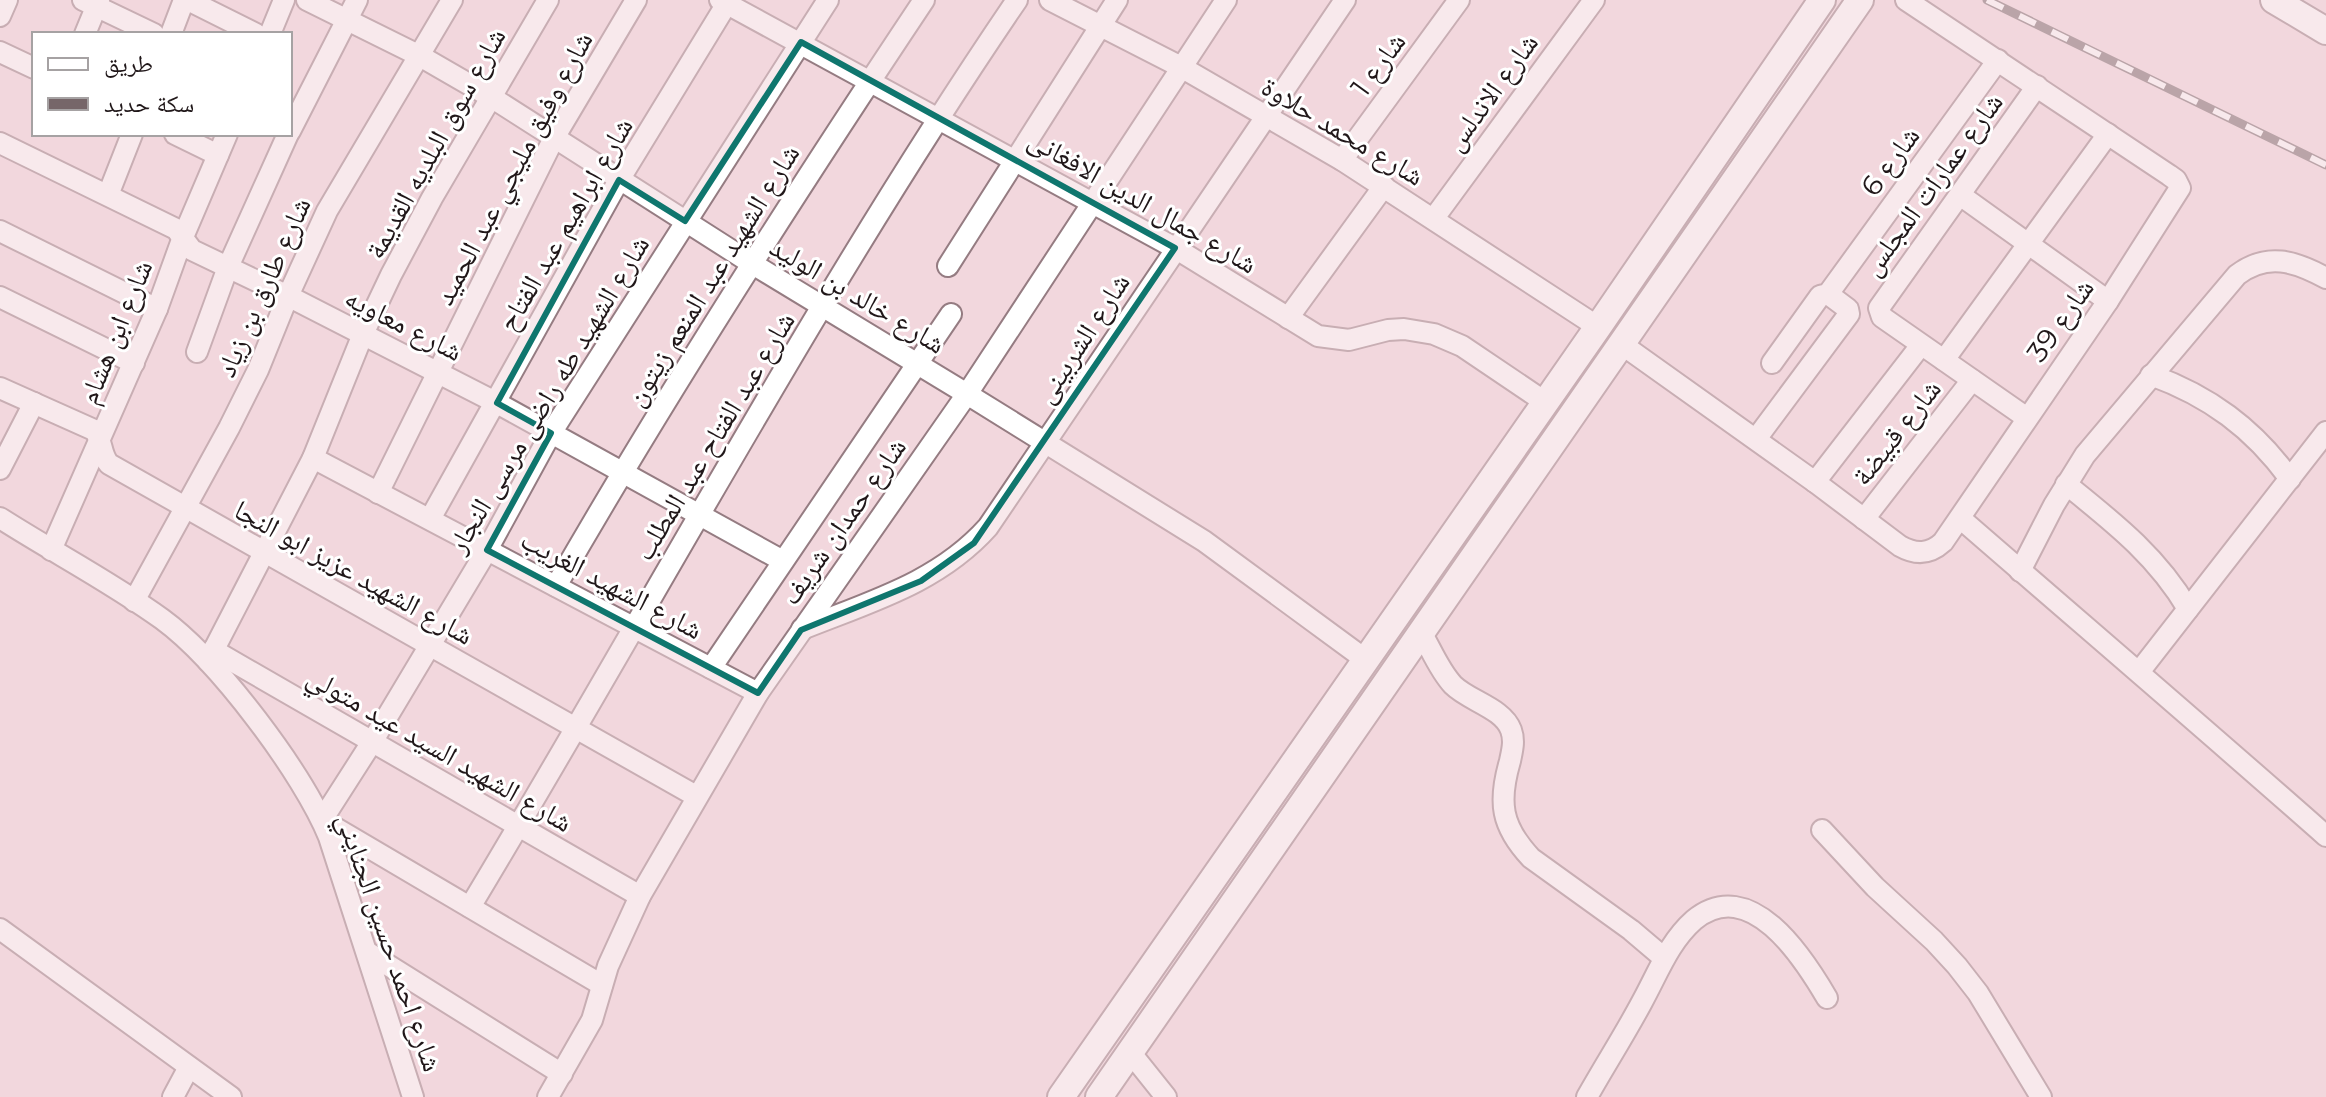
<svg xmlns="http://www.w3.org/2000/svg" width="2326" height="1097" viewBox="0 0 2326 1097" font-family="Montserrat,'Noto Naskh Arabic',sans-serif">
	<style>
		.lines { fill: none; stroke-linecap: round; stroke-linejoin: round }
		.minor-casing { stroke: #957c82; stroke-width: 24 }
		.secondary-casing { stroke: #957c82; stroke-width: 30 }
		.minor { stroke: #fff; stroke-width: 20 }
		.secondary { stroke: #fff; stroke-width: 26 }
		.rail-casing { stroke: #766669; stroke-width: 9 }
		.rail { stroke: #fff; stroke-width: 6; stroke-dasharray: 18; stroke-linecap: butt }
		.marked { fill: none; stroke: #0f766e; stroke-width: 6; stroke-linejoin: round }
		.labels { text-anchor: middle; stroke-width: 6; stroke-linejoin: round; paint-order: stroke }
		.street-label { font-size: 28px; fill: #201719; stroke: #fff }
	</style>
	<rect width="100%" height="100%" fill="#f2d7dd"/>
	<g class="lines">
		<defs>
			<g id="minor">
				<polyline points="83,0 154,34"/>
				<polyline points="188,0 256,34"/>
				<polyline points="307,0 420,56 491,97 751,263 967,394 1204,541 1366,660"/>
				<polyline points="720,0 1175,248 1318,336 1349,340 1388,330 1404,329 1434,334 1462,346 1545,402"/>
				<polyline points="1050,0 1181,67 1342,160 1598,327"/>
				<polyline points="0,16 7,0"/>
				<polyline points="85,34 99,0"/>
				<polyline points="171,34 184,0"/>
				<polyline points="270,34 284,0"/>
				<polyline points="0,52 34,68"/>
				<polyline points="290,131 357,0"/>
				<polyline points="175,134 218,155"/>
				<polyline points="0,143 176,229 192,250 288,296 497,403 783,561"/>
				<polyline points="1342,160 1459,0"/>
				<polyline points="108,195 132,134"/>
				<polyline points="1960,195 2108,301"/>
				<polyline points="1434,218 1594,0"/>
				<polyline points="0,231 157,309"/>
				<polyline points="948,266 1117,0"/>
				<polyline points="0,297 134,363"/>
				<polyline points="1288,318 1384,186"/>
				<path d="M1620,343L1815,482L1900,546C1916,555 1930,554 1943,542L2108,301L2180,188L2176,180L2169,175L1906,0"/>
				<polyline points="197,352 228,267 288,134"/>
				<polyline points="1944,360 2108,134"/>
				<polyline points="1772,363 1820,296 1828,294 1998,60"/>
				<path d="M2151,375C2209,396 2253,428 2290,479"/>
				<path d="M0,388L94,430C103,440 100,454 109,464L696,796"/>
				<polyline points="2027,418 1882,317 1879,308 2037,86"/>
				<polyline points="1756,439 1849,314 1848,309 1828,294"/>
				<polyline points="313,458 758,693"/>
				<polyline points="0,469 34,403"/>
				<polyline points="1815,482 1921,345"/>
				<path d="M2066,484C2113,522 2157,556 2188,609"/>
				<polyline points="378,493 554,138 636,0"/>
				<path d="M0,518C53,552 111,582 162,619C218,660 303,773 329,837L413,1097"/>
				<path d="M1960,518C2082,624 2205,729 2326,836"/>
				<polyline points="430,519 619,180 729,0"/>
				<polyline points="1864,519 1972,380"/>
				<polyline points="51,550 157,309 183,237 227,134"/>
				<path d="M2020,571L2054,505L2085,455L2237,275C2267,252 2295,261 2326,278"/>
				<path d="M556,586C671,386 796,192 924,0"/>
				<polyline points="134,601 229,428 258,370 288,296 327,211 452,0"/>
				<path d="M802,629C869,602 938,583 988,527L1345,0"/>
				<path d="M1421,632C1431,649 1439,670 1453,685C1469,701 1503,708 1511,730C1515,741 1512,751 1510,761C1498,802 1501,826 1531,858L1631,930L1664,958"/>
				<polyline points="213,650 640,896"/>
				<polyline points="208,661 313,458 363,334 391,275 432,198 548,0"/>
				<polyline points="711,668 951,314"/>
				<polyline points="2139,672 2326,432"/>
				<polyline points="1822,830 1875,887 1934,941 1957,966 1978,993 2041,1097"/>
				<path d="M470,907C652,605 818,292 1017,0"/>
				<polyline points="0,929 231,1097"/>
				<polyline points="367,952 562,1074"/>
				<polyline points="602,985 322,820 372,742 487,550 551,433 828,0"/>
				<polyline points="1130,1052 1166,1097"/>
				<polyline points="173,1097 189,1067"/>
				<polyline points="548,1097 592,1020 608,966 640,896 758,693 967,394 1226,0"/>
				<path d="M1587,1097C1605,1065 1625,1034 1642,1002C1658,973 1669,942 1694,920C1750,874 1803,957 1827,998"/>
			</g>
			<g id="secondary">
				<polyline points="2274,0 2326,31"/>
				<polyline points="1061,1097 1598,327 1822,0"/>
				<polyline points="1099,1097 1860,0"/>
			</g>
		</defs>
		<!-- minor casing -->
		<use href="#minor" class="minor-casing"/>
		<!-- secondary casing -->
		<use href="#secondary" class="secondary-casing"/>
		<!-- minor -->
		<use href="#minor" class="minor"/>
		<!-- secondary -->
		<use href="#secondary" class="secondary"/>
		<defs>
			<polyline id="rail" points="1987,0 2326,165"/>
		</defs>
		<!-- rail casing -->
		<use href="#rail" class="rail-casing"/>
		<!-- rail -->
		<use href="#rail" class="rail"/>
	</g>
	<!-- marked area -->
	<path d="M0 0H2326V1097H0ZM801,42L1175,248L974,543L921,581L801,630L758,693L487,550L551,433L497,403L619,180L685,221Z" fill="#f2d7dd" fill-opacity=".55" fill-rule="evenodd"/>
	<path class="marked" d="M801,42L1175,248L974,543L921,581L801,630L758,693L487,550L551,433L497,403L619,180L685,221Z"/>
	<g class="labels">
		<!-- street labels -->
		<g class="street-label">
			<text transform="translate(1378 64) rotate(-54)" y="10">شارع 1</text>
			<text transform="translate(1491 92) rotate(-54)" y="10">شارع الاندلس</text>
			<text transform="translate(1343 131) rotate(31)" y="10">شارع محمد حلاوة</text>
			<text transform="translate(435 143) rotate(-61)" y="10">شارع سوق البلديه القديمة</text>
			<text transform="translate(1890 161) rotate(-54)" y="10">شارع 6</text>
			<text transform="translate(513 168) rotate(-62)" y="10">شارع وفيق مليجي عبد الحميد</text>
			<text transform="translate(1932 184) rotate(-54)" y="10">شارع عمارات المجلس</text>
			<text transform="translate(1143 201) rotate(30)" y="10">شارع جمال الدين الافغانى</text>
			<text transform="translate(565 224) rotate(-60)" y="10">شارع ابراهيم عبد الفتاح</text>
			<text transform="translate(712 275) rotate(-58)" y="10">شارع الشهيد عبد المنعم زيتون</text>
			<text transform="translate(263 287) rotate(-66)" y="10">شارع طارق بن زياد</text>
			<text transform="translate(858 295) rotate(31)" y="10">شارع خالد بن الوليد</text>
			<text transform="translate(2060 320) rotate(-55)" y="10">شارع 39</text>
			<text transform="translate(404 324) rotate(27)" y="10">شارع معاويه</text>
			<text transform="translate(115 332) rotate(-68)" y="10">شارع ابن هشام</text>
			<text transform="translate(1082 338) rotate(-57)" y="10">شارع الشربينى</text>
			<text transform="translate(548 394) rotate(-59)" y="10">شارع الشهيد طه راضى مرسى النجار</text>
			<text transform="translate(1896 432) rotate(-52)" y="10">شارع قبيضة</text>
			<text transform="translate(714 436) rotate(-59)" y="10">شارع عبد الفتاح عبد المطلب</text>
			<text transform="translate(843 521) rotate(-55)" y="10">شارع حمدان شريف</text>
			<text transform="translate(354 572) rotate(29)" y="10">شارع الشهيد عزيز ابو النجا</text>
			<text transform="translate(612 584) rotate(28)" y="10">شارع الشهيد الغريب</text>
			<text transform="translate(440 749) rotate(30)" y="10">شارع الشهيد السيد عيد متولي</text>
			<text transform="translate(390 942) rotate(71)" y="10">شارع احمد حسين الجنايني</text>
		</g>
	</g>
	<!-- legend -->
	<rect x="32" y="32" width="260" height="104" fill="#ffffff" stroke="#a6a2a3" stroke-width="2"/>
	<rect x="48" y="58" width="40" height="12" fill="#ffffff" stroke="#a6a2a3" stroke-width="2"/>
	<text x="104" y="72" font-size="24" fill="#201719">طريق</text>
	<rect x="48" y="98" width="40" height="12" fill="#766669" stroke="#a6a2a3" stroke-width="2"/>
	<text x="104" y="112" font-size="24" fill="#201719">سكة حديد</text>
</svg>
